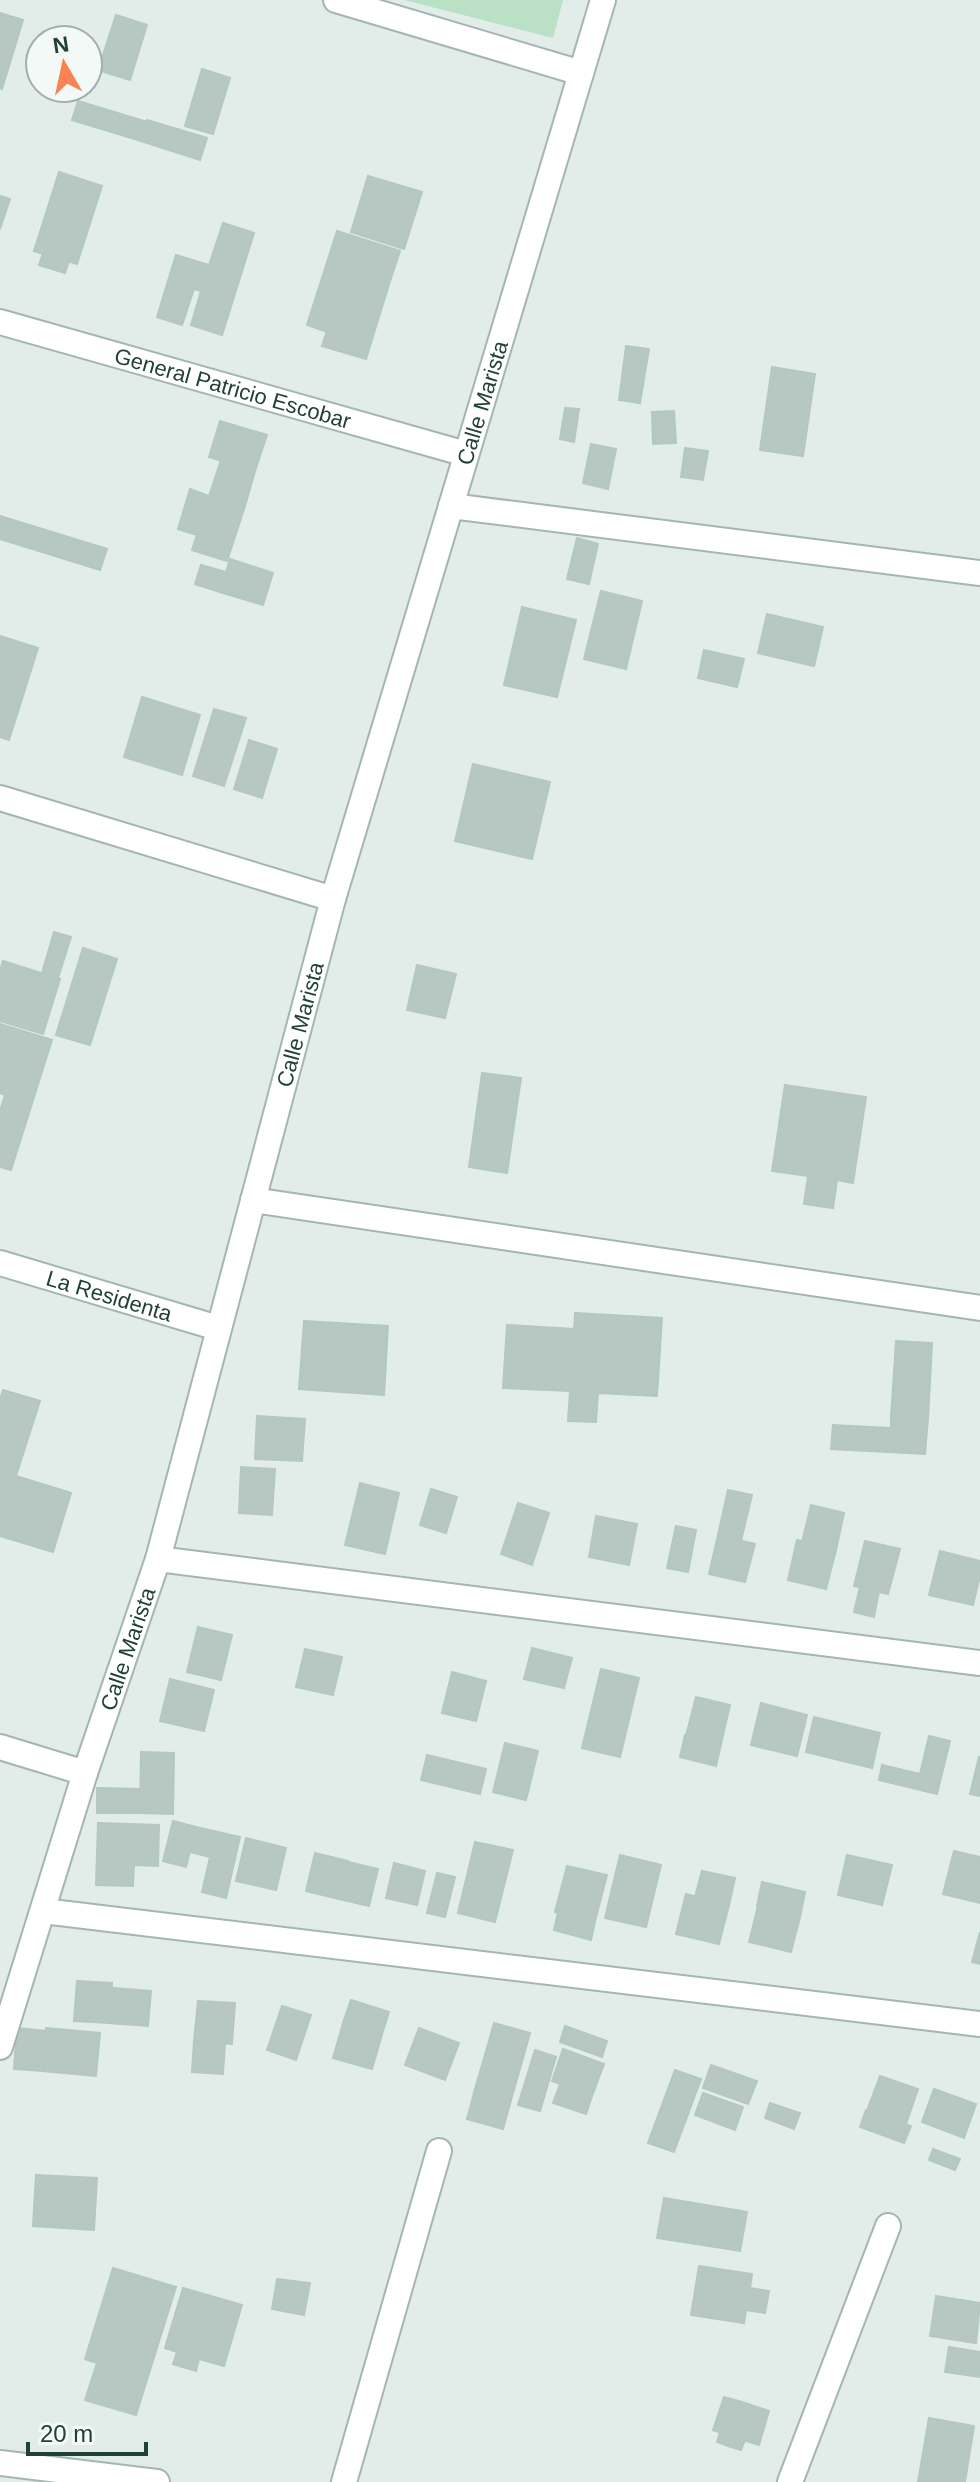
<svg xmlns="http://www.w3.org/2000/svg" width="980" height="2482" viewBox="0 0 980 2482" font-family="Helvetica,sans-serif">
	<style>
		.green { fill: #bae0c6 }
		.building { fill: #b7c8c2; stroke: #b4c7c0; stroke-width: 2 }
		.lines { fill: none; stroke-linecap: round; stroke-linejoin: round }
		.street-casing { stroke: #a4b6b1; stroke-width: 28 }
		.street { stroke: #fff; stroke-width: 24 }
		.labels { text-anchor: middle; stroke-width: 6; stroke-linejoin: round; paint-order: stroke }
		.street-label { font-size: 22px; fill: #214039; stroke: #f3f9f7 }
	</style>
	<rect width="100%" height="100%" fill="#e2ede9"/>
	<!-- green -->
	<polygon class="green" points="404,0 563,0 553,38"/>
	<!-- building -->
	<g class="building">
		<polygon points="0,13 23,20 2,89 0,88"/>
		<polygon points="116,15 147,25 130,80 98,70"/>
		<polygon points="202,69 230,78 213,134 185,126"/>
		<polygon points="78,101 147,122 141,141 72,120"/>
		<polygon points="147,120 207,138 200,160 141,141"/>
		<polygon points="59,172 102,186 77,264 34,251"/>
		<polygon points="368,176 422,192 404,249 351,232"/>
		<polygon points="0,196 10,199 0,229"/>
		<polygon points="223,223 254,233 222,335 191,325 201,291 168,281 176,255 209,265"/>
		<polygon points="337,231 400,251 391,278 349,265 327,332 307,325"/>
		<polygon points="43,253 69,261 65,273 39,265"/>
		<polygon points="349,265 391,278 366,359 322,346"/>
		<polygon points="168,281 194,289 182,325 157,317"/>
		<polygon points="626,346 649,349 640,403 619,400"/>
		<polygon points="772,367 815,374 803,456 760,450"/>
		<polygon points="565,408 579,409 574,442 560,439"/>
		<polygon points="674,411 676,443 653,444 652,412"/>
		<polygon points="220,421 267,435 255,471 209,457"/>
		<polygon points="591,444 616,449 608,489 583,483"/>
		<polygon points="685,448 708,451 703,480 681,477"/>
		<polygon points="221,460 255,471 245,506 209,496"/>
		<polygon points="190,489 209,496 197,535 178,529"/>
		<polygon points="210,495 245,506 227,561 192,550"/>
		<polygon points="0,516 107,549 100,570 0,539"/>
		<polygon points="577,538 598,544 589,584 567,579"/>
		<polygon points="230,559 273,573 263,605 220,592"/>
		<polygon points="201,565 226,572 220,592 195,584"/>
		<polygon points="601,591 642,601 626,669 584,659"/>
		<polygon points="522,607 576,620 557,697 504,685"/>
		<polygon points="767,614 823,627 814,666 758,653"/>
		<polygon points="0,636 38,648 9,740 0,737"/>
		<polygon points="704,650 744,659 737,687 698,678"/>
		<polygon points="142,697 200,715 182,775 124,757"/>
		<polygon points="214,709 246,718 224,786 193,776"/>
		<polygon points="249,740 277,749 262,798 234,789"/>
		<polygon points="473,764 550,782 532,859 455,841"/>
		<polygon points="54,932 71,937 58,978 42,973"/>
		<polygon points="83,948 117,959 90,1045 56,1035"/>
		<polygon points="3,961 60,979 43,1034 0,1021 0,971"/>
		<polygon points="417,965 456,974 445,1018 407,1010"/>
		<polygon points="0,1024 52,1040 11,1170 0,1167 0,1111 5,1095 0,1093"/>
		<polygon points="482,1073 521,1078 507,1173 469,1167"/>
		<polygon points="785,1085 866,1097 853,1183 837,1180 833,1208 804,1204 808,1176 772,1171"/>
		<polygon points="575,1313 662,1318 657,1396 598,1393 596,1422 568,1421 570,1391 503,1388 507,1325 574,1329"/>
		<polygon points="304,1321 388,1326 384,1395 299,1389"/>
		<polygon points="896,1341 932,1343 928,1419 891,1417"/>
		<polygon points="3,1390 40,1401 16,1476 0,1471 0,1400"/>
		<polygon points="257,1416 305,1419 302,1461 255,1459"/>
		<polygon points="891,1417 928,1419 927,1430 891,1428"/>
		<polygon points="833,1425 927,1430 925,1454 831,1449"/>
		<polygon points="241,1467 275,1469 272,1515 239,1513"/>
		<polygon points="0,1471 71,1493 53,1552 0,1536"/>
		<polygon points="360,1483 399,1493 385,1554 345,1545"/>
		<polygon points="431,1489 457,1497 446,1533 420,1525"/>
		<polygon points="728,1490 752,1495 741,1541 718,1535"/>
		<polygon points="518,1503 549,1513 532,1565 501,1554"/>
		<polygon points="811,1505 844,1513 836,1550 802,1542"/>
		<polygon points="596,1516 637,1524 629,1565 589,1557"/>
		<polygon points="676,1526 696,1530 688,1572 667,1568"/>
		<polygon points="718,1535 755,1544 745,1582 709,1574"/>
		<polygon points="797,1540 836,1550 826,1589 788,1580"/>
		<polygon points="865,1541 900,1549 888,1594 854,1586"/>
		<polygon points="940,1551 980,1561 980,1576 973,1605 929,1595"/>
		<polygon points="860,1587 879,1591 874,1617 854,1612"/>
		<polygon points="198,1627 232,1635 221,1680 187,1672"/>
		<polygon points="532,1648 572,1658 564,1688 524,1679"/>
		<polygon points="305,1649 342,1657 333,1695 296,1687"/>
		<polygon points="601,1669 639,1678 620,1757 582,1748"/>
		<polygon points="452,1672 486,1681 476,1721 442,1713"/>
		<polygon points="170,1679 214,1690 204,1731 160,1721"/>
		<polygon points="696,1697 730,1705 721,1744 686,1736"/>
		<polygon points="761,1703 807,1715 797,1756 751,1745"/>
		<polygon points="814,1717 880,1733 872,1768 806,1752"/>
		<polygon points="685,1735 721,1744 716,1766 680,1757"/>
		<polygon points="929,1736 950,1741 937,1794 879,1780 882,1765 920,1774"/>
		<polygon points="505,1743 538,1751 526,1800 493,1792"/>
		<polygon points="141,1752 174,1753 173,1814 140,1813"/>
		<polygon points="427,1755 486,1769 480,1794 421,1780"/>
		<polygon points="979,1757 980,1757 980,1796 970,1794"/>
		<polygon points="97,1788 140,1789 140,1813 97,1813"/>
		<polygon points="173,1821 196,1827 186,1867 163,1861"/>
		<polygon points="98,1823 159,1825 158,1866 134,1865 133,1886 96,1885"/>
		<polygon points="196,1827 240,1837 226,1898 202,1892 210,1857 190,1852"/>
		<polygon points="246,1838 286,1848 276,1890 236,1881"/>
		<polygon points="475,1842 513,1850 495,1922 458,1913"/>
		<polygon points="954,1851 980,1857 980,1903 943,1894"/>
		<polygon points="315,1853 348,1861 339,1899 306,1891"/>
		<polygon points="620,1855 661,1865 646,1927 605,1918"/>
		<polygon points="847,1855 892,1865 882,1905 838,1895"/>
		<polygon points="348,1862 378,1869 369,1906 339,1899"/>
		<polygon points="394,1863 425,1871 417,1905 386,1898"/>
		<polygon points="567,1866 607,1875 595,1921 555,1912"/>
		<polygon points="702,1871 735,1878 729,1905 695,1897"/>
		<polygon points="437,1873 455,1877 445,1917 427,1913"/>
		<polygon points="762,1882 805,1892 800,1917 757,1906"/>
		<polygon points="686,1894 729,1905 719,1944 676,1934"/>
		<polygon points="758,1906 800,1917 791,1952 749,1942"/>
		<polygon points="558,1912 595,1921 591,1940 554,1930"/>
		<polygon points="980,1932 980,1964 972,1962"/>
		<polygon points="77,1981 112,1983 109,2023 74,2021"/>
		<polygon points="112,1988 151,1991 148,2026 109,2023"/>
		<polygon points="351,2000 389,2012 383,2031 344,2020"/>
		<polygon points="198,2001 235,2003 232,2044 194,2041"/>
		<polygon points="282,2006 311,2015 296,2060 267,2050"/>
		<polygon points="344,2020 383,2031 372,2069 333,2058"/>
		<polygon points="494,2023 530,2033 525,2051 489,2041"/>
		<polygon points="565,2026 607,2041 602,2057 560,2042"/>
		<polygon points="17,2028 46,2031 43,2071 14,2069"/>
		<polygon points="46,2028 100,2033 96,2076 43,2071"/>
		<polygon points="419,2028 459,2043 445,2080 405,2065"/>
		<polygon points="194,2041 225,2043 223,2074 192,2072"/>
		<polygon points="489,2041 525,2051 511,2100 475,2089"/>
		<polygon points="563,2049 604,2064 592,2096 552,2081"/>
		<polygon points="535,2050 556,2057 540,2111 518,2105"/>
		<polygon points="711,2065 757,2081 748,2104 703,2088"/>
		<polygon points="675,2070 701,2079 674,2152 648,2143"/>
		<polygon points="880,2076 918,2089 906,2124 867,2111"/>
		<polygon points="560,2084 592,2096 586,2114 553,2103"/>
		<polygon points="475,2089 511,2100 503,2129 467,2119"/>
		<polygon points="934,2089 976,2104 964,2138 922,2122"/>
		<polygon points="703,2093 743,2107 735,2130 695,2115"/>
		<polygon points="770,2103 800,2113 794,2129 765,2118"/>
		<polygon points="866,2110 911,2126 904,2143 860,2127"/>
		<polygon points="933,2149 960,2159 955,2170 929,2160"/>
		<polygon points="36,2175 97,2178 94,2230 33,2226"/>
		<polygon points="664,2198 736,2210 729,2249 657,2238"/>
		<polygon points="736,2210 747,2212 740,2251 729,2249"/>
		<polygon points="699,2266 752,2274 750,2288 769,2291 765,2313 746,2310 744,2323 691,2315"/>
		<polygon points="113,2268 176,2287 136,2415 85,2400 97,2363 85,2359"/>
		<polygon points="277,2279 310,2283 304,2315 272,2309"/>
		<polygon points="183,2288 242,2305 224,2366 199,2359 196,2371 173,2364 177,2352 165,2348"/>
		<polygon points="936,2296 980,2303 976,2343 930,2336"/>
		<polygon points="949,2347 980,2352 980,2377 945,2372"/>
		<polygon points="724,2397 742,2402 731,2436 713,2430"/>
		<polygon points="742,2402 769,2411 759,2445 731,2436"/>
		<polygon points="929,2418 974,2426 965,2482 918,2482"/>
		<polygon points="720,2432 731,2436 728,2446 717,2442"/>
		<polygon points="731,2436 745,2440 741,2450 728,2446"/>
	</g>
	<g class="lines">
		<defs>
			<g id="street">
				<polyline points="336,0 581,73"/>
				<path id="s1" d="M0,322L466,454"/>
				<polyline points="451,506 980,573"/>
				<polyline points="0,798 333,899"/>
				<polyline points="253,1200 980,1308"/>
				<path id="s2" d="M0,1263L218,1328"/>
				<polyline points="158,1559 980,1663"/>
				<polyline points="0,1747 85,1773"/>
				<polyline points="43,1911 980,2024"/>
				<path id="s3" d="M0,2047L85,1773L158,1559L333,899L603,0"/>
				<polyline points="0,2463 157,2482"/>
				<polyline points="344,2482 439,2151"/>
				<polyline points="790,2482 888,2226"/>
			</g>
		</defs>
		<!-- street casing -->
		<use href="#street" class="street-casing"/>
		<!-- street -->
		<use href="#street" class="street"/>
	</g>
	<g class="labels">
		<!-- street labels -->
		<g class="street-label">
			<text dy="8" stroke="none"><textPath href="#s1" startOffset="242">General Patricio Escobar</textPath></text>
			<text dy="8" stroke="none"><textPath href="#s3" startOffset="1714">Calle Marista</textPath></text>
			<text dy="8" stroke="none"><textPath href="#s3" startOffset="1066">Calle Marista</textPath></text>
			<text dy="8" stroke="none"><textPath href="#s2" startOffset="114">La Residenta</textPath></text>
			<text dy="8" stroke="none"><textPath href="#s3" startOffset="418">Calle Marista</textPath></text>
		</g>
	</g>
	<!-- north arrow -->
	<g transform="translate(64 64) rotate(351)"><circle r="38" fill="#f3f9f7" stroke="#9fafab" stroke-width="2"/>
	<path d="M0-6L14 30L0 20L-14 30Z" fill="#fa8354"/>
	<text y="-12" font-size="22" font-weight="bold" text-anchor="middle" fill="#214039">N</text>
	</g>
	<!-- scale -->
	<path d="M28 2442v12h118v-12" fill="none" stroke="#214039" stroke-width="4"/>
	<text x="40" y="2442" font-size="24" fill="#214039" stroke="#f3f9f7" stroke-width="6" paint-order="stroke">20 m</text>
</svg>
